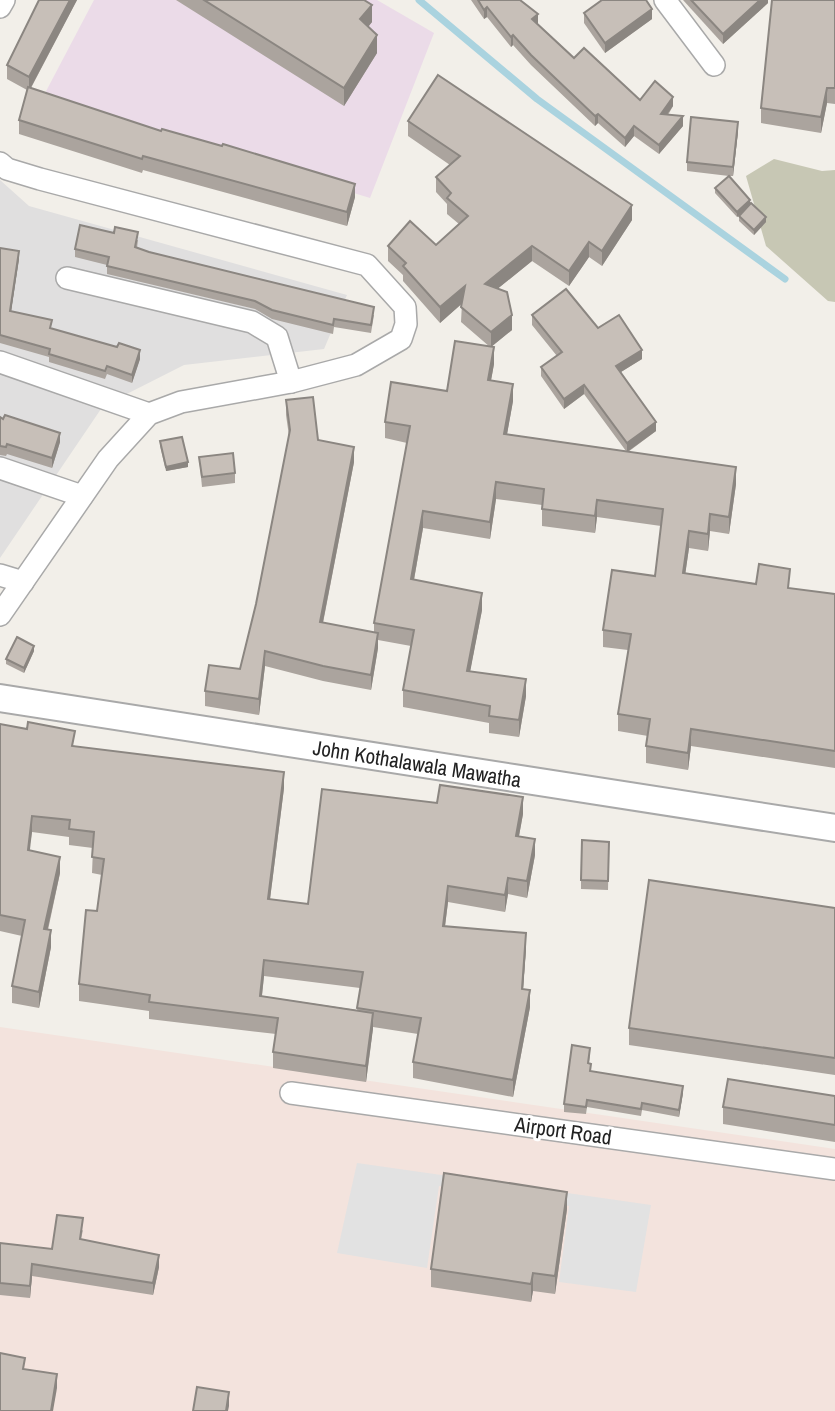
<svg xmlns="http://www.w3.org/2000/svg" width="835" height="1411" viewBox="0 0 835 1411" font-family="'Archivo Narrow',sans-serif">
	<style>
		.residential { fill: #e0dfdf }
		.industrial { fill: #ebdbe8 }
		.military { fill: #f3e3dd }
		.construction { fill: #c7c7b4 }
		.parking { fill: #e2e2e2 }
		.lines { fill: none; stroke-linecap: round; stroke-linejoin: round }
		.stream { stroke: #aad3df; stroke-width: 7 }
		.minor-casing { stroke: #a9a9a9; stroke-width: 24 }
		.tertiary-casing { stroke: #a9a9a9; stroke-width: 30 }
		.minor { stroke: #fff; stroke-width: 21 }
		.tertiary { stroke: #fff; stroke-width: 26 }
		.wall { fill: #aba49e; fill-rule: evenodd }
		.shaded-wall { fill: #8b8681 }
		.building { fill: #c7bfb8; stroke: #8b8681; stroke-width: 2 }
		.labels { text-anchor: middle; stroke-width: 6; stroke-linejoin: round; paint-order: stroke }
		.street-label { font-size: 21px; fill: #222; stroke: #fff }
	</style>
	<rect width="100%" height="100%" fill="#f2efe9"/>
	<!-- residential -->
	<polygon class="residential" points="0,180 29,206 347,295 324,349 184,365 103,406 0,558"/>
	<!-- industrial -->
	<polygon class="industrial" points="94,0 377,0 434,33 370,198 43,97"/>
	<!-- military -->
	<polygon class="military" points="0,1027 835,1149 835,1411 0,1411"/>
	<!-- construction -->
	<polygon class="construction" points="774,159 822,171 835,170 835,302 828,301 766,246 746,176"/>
	<!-- parking -->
	<polygon class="parking" points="357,1163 651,1205 636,1292 559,1282 569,1206 439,1186 427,1268 337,1253"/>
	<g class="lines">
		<!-- stream -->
		<polyline class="stream" points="419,0 537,99 785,279"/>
		<defs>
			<g id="minor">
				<polyline points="665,0 714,65"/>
				<polyline points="0,7 4,0"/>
				<polyline points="0,163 7,169 40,179 367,265 405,307 406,324 401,339 356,365 291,382 181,402 149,414 108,459 0,615"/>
				<polyline points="67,278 252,322 277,337 291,382"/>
				<polyline points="0,362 149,414"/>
				<polyline points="0,468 82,496"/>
				<polyline points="0,575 23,582"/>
				<polyline points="291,1093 835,1169"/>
			</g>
			<polyline id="tertiary" points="0,698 835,828"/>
		</defs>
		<!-- minor casing -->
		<use href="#minor" class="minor-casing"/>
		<!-- tertiary casing -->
		<use href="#tertiary" class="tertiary-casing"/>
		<!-- minor -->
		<use href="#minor" class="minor"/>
		<!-- tertiary -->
		<use href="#tertiary" class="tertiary"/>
	</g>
	<!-- wall -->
	<g class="wall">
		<polygon points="39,0 77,0 31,88 355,197 347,226 143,170 142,173 19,134 19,120 27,90 7,79 7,65"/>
		<polygon points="176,0 364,0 372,22 368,27 377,53 344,106"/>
		<polygon points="471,0 520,0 538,23 537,24 574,58 640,100 673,106 668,115 683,126 659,154 634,136 625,147 598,123 595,126 531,65 513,45 511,47 487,17 484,19"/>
		<polygon points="683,0 768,0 768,3 723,44"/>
		<polygon points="835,0 835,104 827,103 821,133 761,123 761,108"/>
		<polygon points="584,13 652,19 605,53 584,23"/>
		<polygon points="408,121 632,220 602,266 589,257 569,286 532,261 497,289 512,330 491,347 494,364 491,380 513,401 507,434 626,451 584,394 564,409 541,376 541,367 557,356 532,325 532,315 598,328 642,359 621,372 656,431 628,452 736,484 729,534 710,531 708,551 689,548 685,574 835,594 835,768 691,746 688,770 646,763 646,746 648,736 618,731 618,714 628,650 603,647 603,630 655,576 661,526 597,517 595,533 542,526 542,505 496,499 490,539 423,528 414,580 482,610 470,671 526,696 519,737 489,733 489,723 403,707 403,690 411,646 378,640 378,648 371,690 323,681 265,666 259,715 205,706 205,691 240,669 256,604 289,436 286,415 286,400 318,440 354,462 323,623 374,632 374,623 407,443 385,438 385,422 447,391 490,347 461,322 462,303 440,323 403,281 403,275 388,261 388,246 436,245 459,224 447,214 447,204 436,192 436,177 450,165 408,136"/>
		<polygon points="738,132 733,176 729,176 766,222 754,235 739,221 739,216 743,211 737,217 715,193 715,188 729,176 687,171 687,162"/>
		<polygon points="138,240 137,248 374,315 371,333 334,327 333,334 272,319 255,309 107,274 107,265 75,257 75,249"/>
		<polygon points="0,248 19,259 11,311 52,329 140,359 132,383 107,374 105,379 49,362 49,357 0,343"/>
		<polygon points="0,417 60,442 52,468 7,454 6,456 0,455"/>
		<polygon points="160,441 188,467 166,471 160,446"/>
		<polygon points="199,457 235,473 235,483 202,487"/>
		<polygon points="34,651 24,673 6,664 6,659"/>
		<path d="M0,724L75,746L284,788L270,899L308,904L523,814L519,836L535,855L527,898L508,894L505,912L448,902L445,926L526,949L523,989L530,1007L513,1097L413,1078V1062L418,1034L373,1027L366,1082L273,1068V1052L276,1034L149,1019V1011L79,1001V984L97,911L102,875L92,873L93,848L69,845V837L32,832L29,850L60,873L48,930L51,947L39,1008L12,1003V986L22,936L0,931ZM264,976L360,988L357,1010L262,996Z"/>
		<polygon points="609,842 608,890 581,889 581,880"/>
		<polygon points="835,908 835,1075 629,1045 629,1028"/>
		<polygon points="590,1055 589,1063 591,1071 683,1093 679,1117 642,1110 641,1116 587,1107 586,1114 564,1112 564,1104"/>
		<polygon points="835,1096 835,1142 723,1124 723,1107"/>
		<polygon points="567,1209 555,1294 533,1291 531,1302 431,1287 431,1269"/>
		<polygon points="83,1230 81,1239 159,1267 153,1295 32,1276 30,1298 0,1295 0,1243 52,1249"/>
	</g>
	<!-- shaded-wall -->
	<g class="shaded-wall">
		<polygon points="70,0 77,0 29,91 29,77"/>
		<polygon points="760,0 768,0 768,3 723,44 723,34"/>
		<polygon points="372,5 372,22 360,37 360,19"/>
		<polygon points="487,7 487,17 484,19 484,10"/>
		<polygon points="652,9 652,19 605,53 605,43"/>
		<polygon points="538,14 538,23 532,29 532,19"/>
		<polygon points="377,35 377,53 344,106 344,88"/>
		<polygon points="513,35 513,45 511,47 511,37"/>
		<polygon points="827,88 827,103 821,133 821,117"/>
		<polygon points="673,97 673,106 661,123 661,114"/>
		<polygon points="598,114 598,123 595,126 595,116"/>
		<polygon points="683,116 683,126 659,154 659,145"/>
		<polygon points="738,122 738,132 733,176 733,167"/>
		<polygon points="634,126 634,136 625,147 625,138"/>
		<polygon points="355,184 355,197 347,226 347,212"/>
		<polygon points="750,200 750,204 737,217 737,212"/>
		<polygon points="632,205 632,220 602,266 602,251"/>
		<polygon points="766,217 766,222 754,235 754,230"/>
		<polygon points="589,242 589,257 569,286 569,271"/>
		<polygon points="532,246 532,261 485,299 485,284"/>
		<polygon points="19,251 19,259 10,319 10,311"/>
		<polygon points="465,286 465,301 440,323 440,307"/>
		<polygon points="512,315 512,330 491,347 491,332"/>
		<polygon points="494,347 494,364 488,397 488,380"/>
		<polygon points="140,350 140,359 132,383 132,375"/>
		<polygon points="642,350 642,359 616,375 616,366"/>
		<polygon points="513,384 513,401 504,451 504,434"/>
		<polygon points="584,385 584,394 564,409 564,399"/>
		<polygon points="656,422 656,431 627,452 627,443"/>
		<polygon points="60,433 60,442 52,468 52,458"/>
		<polygon points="354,447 354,462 320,637 320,622"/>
		<polygon points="188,462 188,467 166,471 166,467"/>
		<polygon points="736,467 736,484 729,534 729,517"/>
		<polygon points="496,482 496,499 490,539 490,522"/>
		<polygon points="597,500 597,517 595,533 595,516"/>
		<polygon points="423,511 423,528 411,596 411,579"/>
		<polygon points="710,514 710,531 708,551 708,534"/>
		<polygon points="689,531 689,548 683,590 683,573"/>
		<polygon points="482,593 482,610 467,688 467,671"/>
		<polygon points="378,633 378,648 371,690 371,675"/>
		<polygon points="34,646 34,651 24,673 24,668"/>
		<polygon points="265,651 265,666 259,715 259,699"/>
		<polygon points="526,679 526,696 519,737 519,720"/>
		<polygon points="691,729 691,746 688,770 688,753"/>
		<polygon points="284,772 284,788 268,915 268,899"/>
		<polygon points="523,797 523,814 516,852 516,836"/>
		<polygon points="32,816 32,832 28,866 28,850"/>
		<polygon points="535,839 535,855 527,898 527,881"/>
		<polygon points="60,857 60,873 44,945 44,929"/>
		<polygon points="508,878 508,894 505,912 505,895"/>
		<polygon points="448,886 448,902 443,942 443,926"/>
		<polygon points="51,930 51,947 39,1008 39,992"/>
		<polygon points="526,933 526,949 522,1005 522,989"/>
		<polygon points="264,960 264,976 260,1012 260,996"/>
		<polygon points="530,990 530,1007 513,1097 513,1080"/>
		<polygon points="373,1013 373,1029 366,1082 366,1066"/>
		<polygon points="683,1086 683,1093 679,1117 679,1110"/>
		<polygon points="567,1192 567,1209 555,1294 555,1276"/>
		<polygon points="159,1255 159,1267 153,1295 153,1283"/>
		<polygon points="32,1264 32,1276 30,1298 30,1286"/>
		<polygon points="533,1273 533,1291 531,1302 531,1284"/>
		<polygon points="57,1374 57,1388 53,1411 51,1411"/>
		<polygon points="229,1392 229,1406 228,1411 226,1411"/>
	</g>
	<!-- building -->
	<g class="building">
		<polygon points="39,0 70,0 29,77 7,65"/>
		<polygon points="204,0 364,0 372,5 360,19 377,35 344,88"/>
		<polygon points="478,0 520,0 538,14 532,19 574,58 584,48 640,100 655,81 673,97 661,114 683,116 659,145 634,126 625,138 598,114 595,116 531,55 513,35 511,37 487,7 484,10"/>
		<polygon points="602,0 646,0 652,9 605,43 584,13"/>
		<polygon points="691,0 760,0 723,34"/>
		<polygon points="772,0 835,0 835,88 827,88 821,117 761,108"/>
		<polygon points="438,75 632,205 602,251 589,242 569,271 532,246 485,284 507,292 512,315 491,332 461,307 465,286 440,307 403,266 406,263 388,246 410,221 436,245 468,216 447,198 451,193 436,177 460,156 408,121"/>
		<polygon points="28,87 161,131 162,129 222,146 223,144 355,184 347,212 143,156 142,159 19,120"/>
		<polygon points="691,117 738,122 733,167 687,162"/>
		<polygon points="729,176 750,200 737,212 715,188"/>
		<polygon points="751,203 766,217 754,230 739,216"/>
		<polygon points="80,225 114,233 115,227 138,232 135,247 149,252 374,307 371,325 334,319 333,325 272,310 255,301 107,266 109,257 75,249"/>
		<polygon points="0,248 19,251 10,311 52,320 50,328 117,347 119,343 140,350 132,375 107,366 105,371 49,354 50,349 0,335"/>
		<polygon points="566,289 598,328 619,315 642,350 616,366 656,422 627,443 584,385 564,399 541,367 562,352 532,315"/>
		<polygon points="455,341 494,347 488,380 513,384 504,434 736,467 729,517 710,514 708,534 689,531 683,573 756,584 759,564 790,569 788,588 835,594 835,751 691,729 688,753 646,746 650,719 618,714 631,634 603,630 612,570 655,576 663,509 597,500 595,516 542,509 544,489 496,482 490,522 423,511 411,579 482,593 467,671 526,679 519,720 489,716 490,706 403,690 414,630 374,623 410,426 385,422 391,382 447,391"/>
		<polygon points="313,397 318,440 354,447 320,622 378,633 371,675 323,666 265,651 259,699 205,691 209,665 240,669 256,604 290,430 286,400"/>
		<polygon points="5,415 60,433 52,458 7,444 6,447 0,446 0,417 3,419"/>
		<polygon points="182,437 188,462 166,467 160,441"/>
		<polygon points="233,453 235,473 202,477 199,457"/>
		<polygon points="17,637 34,646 24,668 6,659"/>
		<polygon points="28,722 75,731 72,746 284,772 268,899 308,904 322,789 437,803 440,785 523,797 516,836 535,839 527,881 508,878 505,895 448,886 443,926 526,933 522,989 530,990 513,1080 413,1062 421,1018 357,1008 363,972 264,960 260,996 373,1013 366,1066 273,1052 278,1018 149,1002 150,995 79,984 86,910 97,911 104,859 92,857 94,832 69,829 70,820 32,816 28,850 60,857 44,929 51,930 39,992 12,986 25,920 0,915 0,724 27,729"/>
		<polygon points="582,840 609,842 608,881 581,880"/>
		<polygon points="649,880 835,908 835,1058 629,1028"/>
		<polygon points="572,1045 590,1048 588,1063 591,1064 590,1071 683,1086 679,1110 642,1103 641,1109 587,1100 586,1107 564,1104"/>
		<polygon points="728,1079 835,1096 835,1125 723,1107"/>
		<polygon points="444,1173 567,1192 555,1276 533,1273 531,1284 431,1269"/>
		<polygon points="57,1215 83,1218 80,1239 159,1255 153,1283 32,1264 30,1286 0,1283 0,1243 52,1249"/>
		<polygon points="0,1353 25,1358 23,1369 57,1374 51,1411 0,1411"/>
		<polygon points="197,1387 229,1392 226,1411 193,1411"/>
	</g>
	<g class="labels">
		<!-- street labels -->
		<g class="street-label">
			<text transform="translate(417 764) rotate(9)" y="7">John Kothalawala Mawatha</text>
			<text transform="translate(563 1131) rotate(8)" y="7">Airport Road</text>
		</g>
	</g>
</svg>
